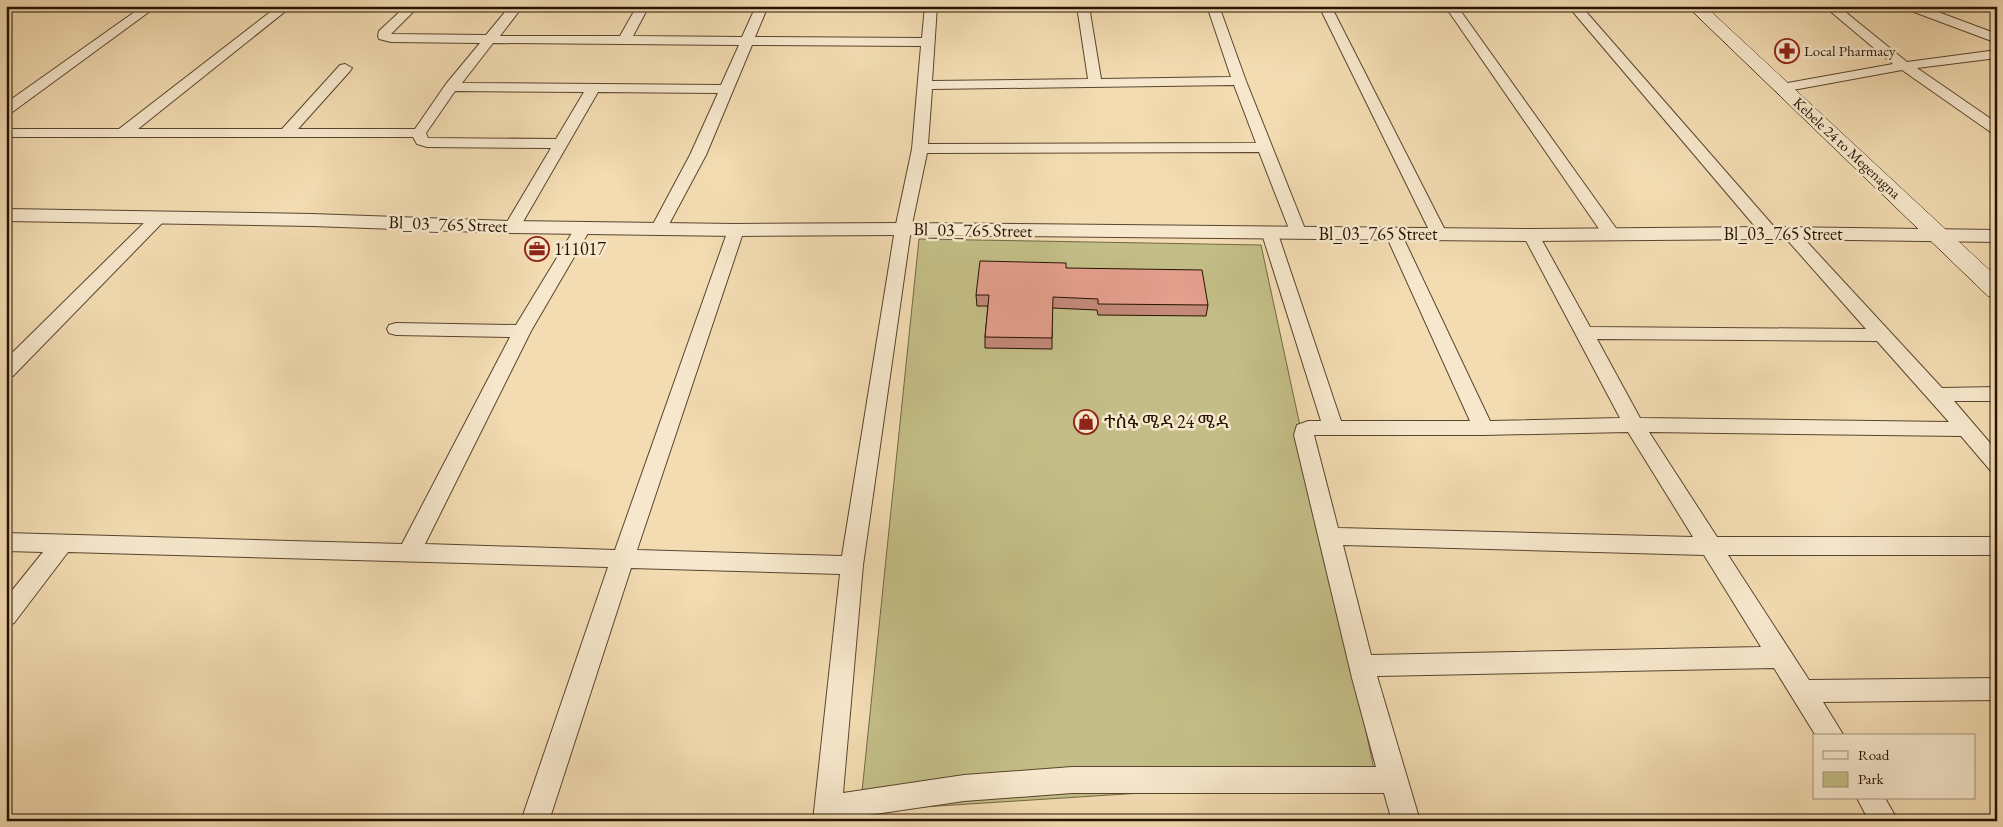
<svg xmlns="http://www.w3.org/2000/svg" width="2003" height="827" viewBox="0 0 2003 827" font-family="'EB Garamond','Noto Serif Ethiopic',serif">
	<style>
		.green { fill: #c3be87; stroke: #746844 }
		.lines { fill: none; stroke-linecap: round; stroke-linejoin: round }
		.minor-casing { stroke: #58452d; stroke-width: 2 }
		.tertiary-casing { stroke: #58452d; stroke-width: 2 }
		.secondary-casing { stroke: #251301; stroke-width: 1 }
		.minor { fill: #f7e8cd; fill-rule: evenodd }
		.tertiary { fill: #f7e8cd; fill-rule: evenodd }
		.secondary { fill: #f7e8cd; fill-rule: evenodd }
		.wall { fill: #c48979; stroke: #251301 }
		.building { fill: #e49f8d; stroke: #251301 }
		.labels { text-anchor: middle; stroke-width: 5; stroke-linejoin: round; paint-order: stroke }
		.far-poi-label { font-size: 15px; fill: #251301; stroke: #f7e8cd; text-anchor: start }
		.far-street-label { font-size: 15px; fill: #251301; stroke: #f7e8cd }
		.street-label { font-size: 18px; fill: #251301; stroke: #f7e8cd }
		.poi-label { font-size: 18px; fill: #251301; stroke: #f7e8cd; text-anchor: start }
	</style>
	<rect width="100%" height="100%" fill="#f3dcb2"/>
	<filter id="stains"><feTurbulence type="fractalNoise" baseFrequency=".004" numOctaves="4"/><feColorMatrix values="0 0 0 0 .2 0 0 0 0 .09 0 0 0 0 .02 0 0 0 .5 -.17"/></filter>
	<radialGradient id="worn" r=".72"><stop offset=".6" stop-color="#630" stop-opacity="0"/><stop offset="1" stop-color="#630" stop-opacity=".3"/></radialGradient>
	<!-- green -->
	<polygon class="green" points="919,239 1261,245 1376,778 860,811"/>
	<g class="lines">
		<defs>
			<g id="minor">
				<polygon points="143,6 157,6 11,113 6,114 6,103"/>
				<path d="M278,6H292L138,129H282L340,65L345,64L352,68L350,71L298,129H415L446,84L480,43L391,42L379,39L378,36L379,31L406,6H419L391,34L486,35L510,6H523L500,36H620L637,6H649L633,36L742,37L756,6H768L755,37L922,38L925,6H937L932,81L1088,79L1077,6H1089L1101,79L1231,77L1207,6H1219L1246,81L1307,234L1305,238H1293L1291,234L1259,152L927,153L911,229L863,565L843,793L964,775L1072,767H1376L1352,678L1294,435L1297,425L1308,421H1321L1262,234L1264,230H1276L1278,234L1341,421H1470L1385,233L1387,229H1399L1401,233L1490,421L1620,418L1523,235L1525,231H1537L1539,235L1590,327L1866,329L1782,234L1784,230H1796L1942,388L1997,387V401H1954L1997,451V473L1990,470L1961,436L1649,432L1717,537H1997V555H1728L1809,680L1997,678V700L1823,702L1844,736H1816L1774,668L1377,676L1420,821H1392L1384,793H1072L964,801L841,819V821H813L840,574L631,568L549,821H521L608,567L68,552L14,623L6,626V598L43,552L6,551V533L402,544L510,337L396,335L389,333L387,329L389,325L396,323L516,325L575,228L577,224H589L591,228L531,331L425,544L615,550L728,230L730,226H742L744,230L637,550L842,556L895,229L912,149L921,46L752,45L706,155L667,228L665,232H653L651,228L690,155L718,93L598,92L520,227L518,231H506L504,227L551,148L427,147L417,144L413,137H6V129H119ZM493,43L739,45L721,85L462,83ZM1234,85L1256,143L928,144L932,89ZM455,91L584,92L556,139L428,138L426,133ZM1597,339L1877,341L1949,422L1640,418ZM1628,432L1693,537L1338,528L1314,435H1483ZM1343,545L1704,555L1761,647L1371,655Z"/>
				<polygon points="1319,6 1331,6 1447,234 1445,238 1433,238 1431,234"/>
				<polygon points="1445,6 1457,6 1618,231 1620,235 1618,239 1606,239"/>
				<polygon points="1568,6 1581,6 1776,229 1778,233 1776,237 1764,237"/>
				<polygon points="1824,6 1838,6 1907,62 1997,50 1997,58 1917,68 1997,123 1997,134 1992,133 1902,70 1782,92 1777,91 1775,88 1782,84 1893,64"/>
				<polygon points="1904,6 1922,6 1997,34 1997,43 1906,9"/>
				<polygon points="159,212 165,214 167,217 165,220 13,376 6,377 6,359 153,214"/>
				<polygon points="1857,798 1885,798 1898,821 1869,821"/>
			</g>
			<polygon id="tertiary" points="6,209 312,214 512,221 736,224 903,223 1531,229 1770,227 1997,230 1997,242 1770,239 1531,241 903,235 736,236 512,233 312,226 6,221"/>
			<polygon id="secondary" points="1687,6 1705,6 1997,277 1997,298 1988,296"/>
		</defs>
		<!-- minor casing -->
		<use href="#minor" class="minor-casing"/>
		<!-- tertiary casing -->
		<use href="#tertiary" class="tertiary-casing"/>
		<!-- secondary casing -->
		<use href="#secondary" class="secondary-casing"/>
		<!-- minor -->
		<use href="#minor" class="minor"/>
		<!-- tertiary -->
		<use href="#tertiary" class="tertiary"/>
		<!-- secondary -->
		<use href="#secondary" class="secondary"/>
	</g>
	<!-- wall -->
	<polygon class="wall" points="1066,268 1208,305 1206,316 1098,315 1097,310 1052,308 1052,349 985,348 985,337 988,306 977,306 976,295"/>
	<!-- building -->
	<polygon class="building" points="980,261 1066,263 1066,268 1202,270 1208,305 1098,304 1098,299 1053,297 1052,338 985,337 989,295 976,295"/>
	<!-- icons -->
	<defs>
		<symbol id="pharmacy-ring" viewBox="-11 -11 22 22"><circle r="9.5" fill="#f7e8cd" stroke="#8f2418" stroke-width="1.5"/><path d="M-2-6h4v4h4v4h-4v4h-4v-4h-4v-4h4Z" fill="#8f2418"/></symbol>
		<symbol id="office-ring" viewBox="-11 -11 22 22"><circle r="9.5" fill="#f7e8cd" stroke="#8f2418" stroke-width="1.5"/><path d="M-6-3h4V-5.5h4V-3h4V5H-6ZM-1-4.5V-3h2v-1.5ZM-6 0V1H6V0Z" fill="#8f2418"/></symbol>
		<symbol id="shop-ring" viewBox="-11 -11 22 22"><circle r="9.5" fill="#f7e8cd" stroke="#8f2418" stroke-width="1.5"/><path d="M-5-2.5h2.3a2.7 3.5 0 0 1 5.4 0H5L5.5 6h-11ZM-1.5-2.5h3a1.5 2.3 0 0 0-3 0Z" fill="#8f2418"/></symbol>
	</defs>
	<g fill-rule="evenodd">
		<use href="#pharmacy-ring" x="1773" y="37" width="28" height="28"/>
		<use href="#office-ring" x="523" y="235" width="28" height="28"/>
		<use href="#shop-ring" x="1072" y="408" width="28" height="28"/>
	</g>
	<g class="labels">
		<!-- far-poi labels -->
		<g class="far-poi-label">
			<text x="1804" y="56">Local Pharmacy</text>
		</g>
		<!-- far-street labels -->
		<g class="far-street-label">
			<text transform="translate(1847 148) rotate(43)" y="5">Kebele 24 to Megenagna</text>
		</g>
		<!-- street labels -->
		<g class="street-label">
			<text transform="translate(448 224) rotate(2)" y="6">Bl_03_765 Street</text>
			<text transform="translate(973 230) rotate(1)" y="6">Bl_03_765 Street</text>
			<text x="1378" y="240">Bl_03_765 Street</text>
			<text x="1783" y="240">Bl_03_765 Street</text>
		</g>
		<!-- poi labels -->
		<g class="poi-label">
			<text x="554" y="255">111017</text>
			<text x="1104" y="428">ተስፋ ሜዳ 24 ሜዳ</text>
		</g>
	</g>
	<!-- margin -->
	<rect width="2003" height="827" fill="none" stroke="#f3dcb2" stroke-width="25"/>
	<rect x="8" y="8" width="1988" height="812" fill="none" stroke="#251301" stroke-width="2.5"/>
	<rect x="12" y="12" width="1978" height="802" fill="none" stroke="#251301"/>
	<!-- legend -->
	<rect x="1813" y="734" width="162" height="65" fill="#f7e8cd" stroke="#a3937b"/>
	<rect x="1823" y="751" width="25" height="8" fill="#f7e8cd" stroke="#a3937b"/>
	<text x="1858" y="760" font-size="15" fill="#251301">Road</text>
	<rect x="1823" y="772" width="25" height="15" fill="#c3be87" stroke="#a3937b"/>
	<text x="1858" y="784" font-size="15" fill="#251301">Park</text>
	<rect width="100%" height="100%" filter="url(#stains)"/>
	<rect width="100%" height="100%" fill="url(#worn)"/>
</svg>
